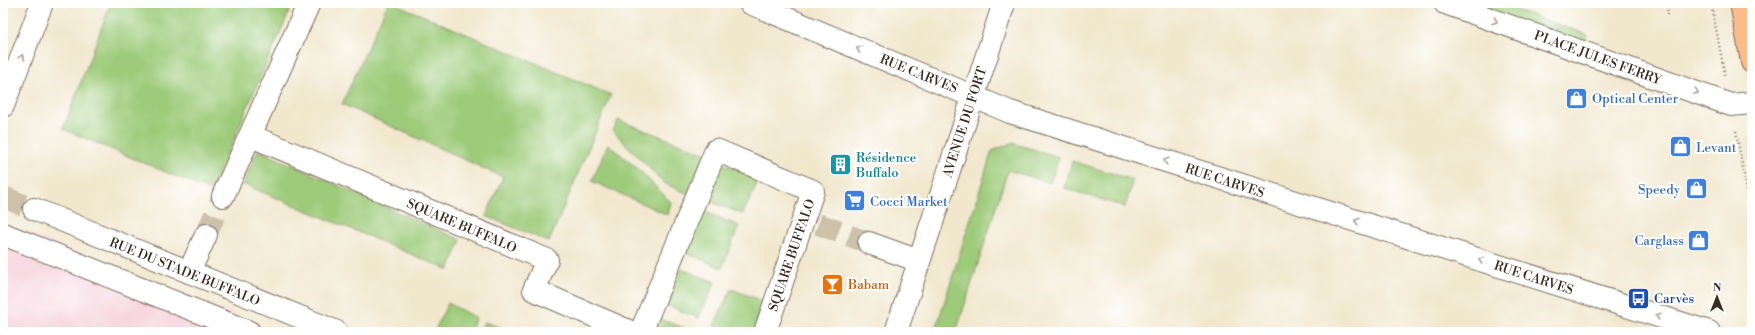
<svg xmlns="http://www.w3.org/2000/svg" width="1755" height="335" viewBox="0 0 1755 335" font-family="'Libre Bodoni',serif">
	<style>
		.built { fill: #f5cfda }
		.green { fill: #9dcb79; stroke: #6c7a4c }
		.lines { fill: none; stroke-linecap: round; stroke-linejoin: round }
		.minor-tunnel { stroke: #cdc1aa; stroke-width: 22; stroke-dasharray: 22 11; stroke-linecap: butt }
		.minor-casing { stroke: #7b6c5b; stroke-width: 24 }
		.major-casing { stroke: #7b6c5b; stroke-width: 24 }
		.path { stroke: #7b6c5b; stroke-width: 2.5; stroke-dasharray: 1 3; stroke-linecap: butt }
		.minor { stroke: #fff; stroke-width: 22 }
		.major { stroke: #f9bc8a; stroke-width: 22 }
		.oneway { stroke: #a79f9a }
		.labels { text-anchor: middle; stroke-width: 4; stroke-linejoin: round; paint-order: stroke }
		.street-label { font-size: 13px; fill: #3b2a1e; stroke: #fff }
		.shop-label { font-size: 13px; fill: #366cbe; stroke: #fff; text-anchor: start }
		.culture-label { font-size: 13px; fill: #0d838f; stroke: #fff; text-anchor: start }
		.food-label { font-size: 13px; fill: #c56008; stroke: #fff; text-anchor: start }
		.transit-label { font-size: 13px; fill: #164399; stroke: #fff; text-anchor: start }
	</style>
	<rect width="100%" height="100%" fill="#fff"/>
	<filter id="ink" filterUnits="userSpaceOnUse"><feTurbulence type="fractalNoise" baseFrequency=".025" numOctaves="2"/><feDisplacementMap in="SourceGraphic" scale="8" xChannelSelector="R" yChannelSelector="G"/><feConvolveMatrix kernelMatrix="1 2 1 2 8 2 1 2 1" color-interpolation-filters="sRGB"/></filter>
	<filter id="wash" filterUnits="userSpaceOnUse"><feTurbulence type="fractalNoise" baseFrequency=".012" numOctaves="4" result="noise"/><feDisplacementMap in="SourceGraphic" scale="16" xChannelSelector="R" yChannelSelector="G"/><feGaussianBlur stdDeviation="0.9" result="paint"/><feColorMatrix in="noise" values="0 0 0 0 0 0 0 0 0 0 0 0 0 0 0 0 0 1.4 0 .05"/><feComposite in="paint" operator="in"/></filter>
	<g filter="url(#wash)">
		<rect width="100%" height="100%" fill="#f1e7cd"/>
		<!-- built -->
		<polygon class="built" points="3,223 277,332 3,332"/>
		<!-- green -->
		<g class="green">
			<polygon points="111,3 293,3 211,191 63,129"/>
			<polygon points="388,3 393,3 611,95 549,242 486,216 503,177 342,104"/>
			<polygon points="1468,3 1496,3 1588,35 1585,44"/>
			<polygon points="618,120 709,155 692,196 664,183 613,131"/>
			<polygon points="1012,143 1059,157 1050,183 1008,170 956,332 935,332 992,151"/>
			<polygon points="608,144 639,170 671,202 668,215 592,181"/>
			<polygon points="258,150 461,240 449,270 243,184"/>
			<polygon points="1072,161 1133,180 1125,207 1064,188"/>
			<polygon points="721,163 759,179 743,214 706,200"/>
			<polygon points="700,210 739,226 722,268 684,252"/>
			<polygon points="679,268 715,282 699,318 663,304"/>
			<polygon points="731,289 768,303 756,332 730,332 714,326"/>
			<polygon points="448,303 476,318 470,332 439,332 435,330"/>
			<polygon points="655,317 692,331 692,332 649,332"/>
			<polygon points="484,322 512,331 479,332"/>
		</g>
	</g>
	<g filter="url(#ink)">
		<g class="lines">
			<!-- minor-tunnel -->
			<g class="minor-tunnel">
				<polyline points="3,197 34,209"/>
				<polyline points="818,224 869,243"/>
				<polyline points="206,235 223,196"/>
			</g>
			<defs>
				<g id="minor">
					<polyline points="750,3 1010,112 1709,332"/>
					<polyline points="1445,3 1731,105 1752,103"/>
					<polyline points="3,106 42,3"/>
					<polyline points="251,136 547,260 534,290 631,332"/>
					<polyline points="223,196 309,3"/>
					<polyline points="34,209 337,332"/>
					<polyline points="3,234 249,332"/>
					<polyline points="869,243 919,261"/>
					<polyline points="189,272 206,235"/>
					<polyline points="641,332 716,150 813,191 765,332"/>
					<polyline points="896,332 1004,3"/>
				</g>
				<polyline id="major" points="1741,3 1752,62"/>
			</defs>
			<!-- minor casing -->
			<use href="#minor" class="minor-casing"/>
			<!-- major casing -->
			<use href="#major" class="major-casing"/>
			<!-- path -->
			<g class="path">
				<polyline points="1711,3 1725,75"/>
				<polyline points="1667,15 1668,3"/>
				<polyline points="1736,131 1752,219"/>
			</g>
			<!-- minor -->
			<use href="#minor" class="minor"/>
			<!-- major -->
			<use href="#major" class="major"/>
		</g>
		<!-- one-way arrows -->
		<defs><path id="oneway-chevron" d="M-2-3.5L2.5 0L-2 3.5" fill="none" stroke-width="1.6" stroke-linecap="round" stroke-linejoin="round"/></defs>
		<g class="oneway">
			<use href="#oneway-chevron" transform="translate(1495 21) rotate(19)"/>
			<use href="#oneway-chevron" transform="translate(859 49) rotate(-158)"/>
			<use href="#oneway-chevron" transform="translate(22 57) rotate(-69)"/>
			<use href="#oneway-chevron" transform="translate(1696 92) rotate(20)"/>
			<use href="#oneway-chevron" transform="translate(1166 161) rotate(-162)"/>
			<use href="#oneway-chevron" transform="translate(1357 221) rotate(-162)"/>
			<use href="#oneway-chevron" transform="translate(1481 260) rotate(-162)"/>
			<use href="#oneway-chevron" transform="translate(1658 316) rotate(-163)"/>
		</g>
	</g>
	<!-- icons -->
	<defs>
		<symbol id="shop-square" viewBox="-11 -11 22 22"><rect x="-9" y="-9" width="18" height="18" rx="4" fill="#3f7fe0" stroke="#fff"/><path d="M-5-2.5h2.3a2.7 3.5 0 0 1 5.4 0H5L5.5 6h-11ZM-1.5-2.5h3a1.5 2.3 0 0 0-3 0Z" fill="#fff"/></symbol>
		<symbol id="building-square" viewBox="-11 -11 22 22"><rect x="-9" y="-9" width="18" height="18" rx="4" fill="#0f9aa8" stroke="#fff"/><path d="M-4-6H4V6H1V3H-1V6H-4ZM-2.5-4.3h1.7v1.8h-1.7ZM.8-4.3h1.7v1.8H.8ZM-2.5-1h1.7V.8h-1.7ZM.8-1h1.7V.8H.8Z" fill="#fff"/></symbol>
		<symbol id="supermarket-square" viewBox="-11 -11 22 22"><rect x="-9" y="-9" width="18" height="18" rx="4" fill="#3f7fe0" stroke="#fff"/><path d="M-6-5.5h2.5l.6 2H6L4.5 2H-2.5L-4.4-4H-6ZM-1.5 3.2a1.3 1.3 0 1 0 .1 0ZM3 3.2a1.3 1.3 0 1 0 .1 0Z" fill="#fff"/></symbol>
		<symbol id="bar-square" viewBox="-11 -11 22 22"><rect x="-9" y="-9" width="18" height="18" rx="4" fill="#e8710a" stroke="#fff"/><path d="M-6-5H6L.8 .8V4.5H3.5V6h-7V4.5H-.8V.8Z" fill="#fff"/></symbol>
		<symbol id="bus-square" viewBox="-11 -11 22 22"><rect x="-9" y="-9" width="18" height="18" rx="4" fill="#1a4fb4" stroke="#fff"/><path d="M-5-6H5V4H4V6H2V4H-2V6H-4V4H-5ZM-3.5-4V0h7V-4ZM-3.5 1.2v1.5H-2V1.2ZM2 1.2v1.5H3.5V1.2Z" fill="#fff"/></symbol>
	</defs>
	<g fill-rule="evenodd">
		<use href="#shop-square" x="1564" y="86" width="25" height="25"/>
		<use href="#shop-square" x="1668" y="134" width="25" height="25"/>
		<use href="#building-square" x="828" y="152" width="25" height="25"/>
		<use href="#shop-square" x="1684" y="176" width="25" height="25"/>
		<use href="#supermarket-square" x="842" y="188" width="25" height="25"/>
		<use href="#shop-square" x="1686" y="228" width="25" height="25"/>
		<use href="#bar-square" x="820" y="272" width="25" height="25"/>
		<use href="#bus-square" x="1626" y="286" width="25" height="25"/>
	</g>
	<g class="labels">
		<!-- street labels -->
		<g class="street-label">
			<text transform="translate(1598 57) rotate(20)" y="5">PLACE JULES FERRY</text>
			<text transform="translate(919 73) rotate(22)" y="5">RUE CARVES</text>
			<text transform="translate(964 122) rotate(-72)" y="5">AVENUE DU FORT</text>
			<text transform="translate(1225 180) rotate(18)" y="5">RUE CARVES</text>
			<text transform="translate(462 225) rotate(23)" y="5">SQUARE BUFFALO</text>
			<text transform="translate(791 255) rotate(-71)" y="5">SQUARE BUFFALO</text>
			<text transform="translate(185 271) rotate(22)" y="5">RUE DU STADE BUFFALO</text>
			<text transform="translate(1534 277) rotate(18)" y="5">RUE CARVES</text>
		</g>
		<!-- shop labels -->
		<g class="shop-label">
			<text x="1592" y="103">Optical Center</text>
			<text x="1696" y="152">Levant</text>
			<text x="1680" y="194" text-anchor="end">Speedy</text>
			<text x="870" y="206">Cocci Market</text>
			<text x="1684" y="245" text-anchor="end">Carglass</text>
		</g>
		<!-- culture labels -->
		<g class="culture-label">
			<text x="856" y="162">Résidence<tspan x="856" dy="15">Buffalo</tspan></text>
		</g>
		<!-- food labels -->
		<g class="food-label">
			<text x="848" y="289">Babam</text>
		</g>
		<!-- transit labels -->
		<g class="transit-label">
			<text x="1654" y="303">Carvès</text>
		</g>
	</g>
	<!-- margin -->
	<rect width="1755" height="335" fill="none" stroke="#fff" stroke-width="16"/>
	<!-- north arrow -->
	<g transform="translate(1717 297)" stroke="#ffffff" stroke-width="3" paint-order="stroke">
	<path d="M0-3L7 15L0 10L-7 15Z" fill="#3b2a1e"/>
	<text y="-6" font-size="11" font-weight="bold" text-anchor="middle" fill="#3b2a1e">N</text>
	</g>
</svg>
